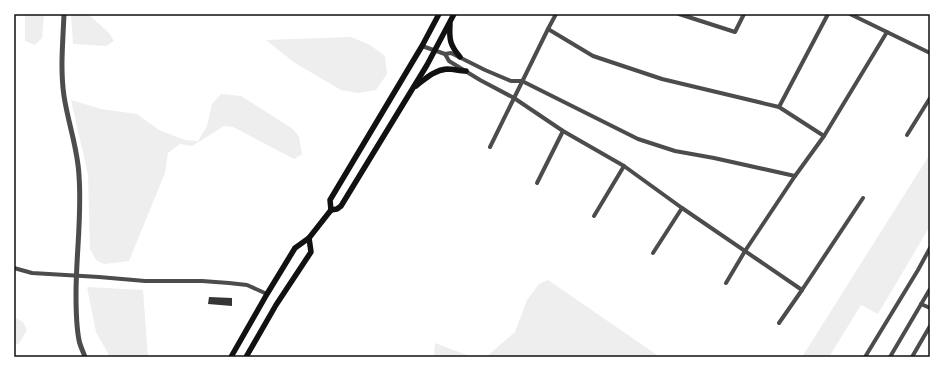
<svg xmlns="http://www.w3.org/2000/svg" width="944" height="371" viewBox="0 0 944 371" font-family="'Titillium Web',sans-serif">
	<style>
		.green { fill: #eee }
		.building { fill: #353535 }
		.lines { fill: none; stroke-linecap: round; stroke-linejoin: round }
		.minor { stroke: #4c4c4c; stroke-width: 4 }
		.tertiary { stroke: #4c4c4c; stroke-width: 5 }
		.secondary { stroke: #111; stroke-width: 5.5 }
		.neatline { fill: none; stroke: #111; stroke-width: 1.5 }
	</style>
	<rect width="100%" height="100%" fill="#fff"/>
	<!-- green -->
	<g class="green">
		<polygon points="25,14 44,14 42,38 35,45 25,41"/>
		<polygon points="71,14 88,14 109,33 114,41 106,46 73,44"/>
		<polygon points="351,37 370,45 385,56 387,74 376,90 358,93 341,90 295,63 266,40"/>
		<polygon points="221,94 241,96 293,129 299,137 302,154 294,159 233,127 224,126 192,146 180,144 168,153 165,173 129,261 104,264 96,260 90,249 88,175 71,100 101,109 137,114 159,130 185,140 198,141 207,126 212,104"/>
		<polygon points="930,154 930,226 878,314 861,305 829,357 802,357"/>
		<polygon points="548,280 660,357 486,357 515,332 527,300 539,284"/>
		<polygon points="87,287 143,290 148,357 110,357 96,332"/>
		<polygon points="14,317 23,322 27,330 18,345 14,342"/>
		<polygon points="435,343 472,357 434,357"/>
	</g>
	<!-- building -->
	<polygon class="building" points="209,297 232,298 232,306 208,304"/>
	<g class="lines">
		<!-- minor -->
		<g class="minor">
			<polyline points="679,14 735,32 744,14"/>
			<polyline points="850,14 930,53"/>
			<polyline points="548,29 593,56 662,79 779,107 824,136"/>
			<polyline points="422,46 445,54 451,53 485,70 511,81 522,81 638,139 675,151 714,158 795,176"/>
			<polyline points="445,54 449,61 480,80 514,98 563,131 624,166 682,208 802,290"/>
			<polyline points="779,107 828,14"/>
			<polyline points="907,135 930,98"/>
			<polyline points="490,147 548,29 556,14"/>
			<polyline points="537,183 563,131"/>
			<polyline points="594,216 624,166"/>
			<polyline points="653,253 682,208"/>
			<polyline points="14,268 32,273 99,277 145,281 202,281 229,283 247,285 267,294"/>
			<polyline points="726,283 745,251 795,176 824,136 887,32"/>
			<polyline points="921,304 930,308"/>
			<polyline points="779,323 802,290 863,198"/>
			<polyline points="865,357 918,270 930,248"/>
			<polyline points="890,357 930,289"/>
			<polyline points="912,357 930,326"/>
		</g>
		<!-- tertiary -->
		<path class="tertiary" d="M64,14C63,41 60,69 64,96C68,123 78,149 79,176C82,216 76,255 76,294C76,310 76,325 79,340C80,346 83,351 85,357"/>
		<!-- secondary -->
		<g class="secondary">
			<path d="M450,24C449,40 450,45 460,57"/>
			<path d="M416,86C425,79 434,70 447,69C453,69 460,71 466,71"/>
			<polyline points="331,210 337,209 341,206 427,65 454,14"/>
			<polyline points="231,357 267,294 295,248 309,238 331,210 330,200 422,46 439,14"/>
			<polyline points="246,357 276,305 311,252 309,238"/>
		</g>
	</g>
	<!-- border -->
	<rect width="944" height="371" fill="none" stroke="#ffffff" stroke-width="30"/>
	<rect x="15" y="15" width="914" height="341" class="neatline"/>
</svg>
